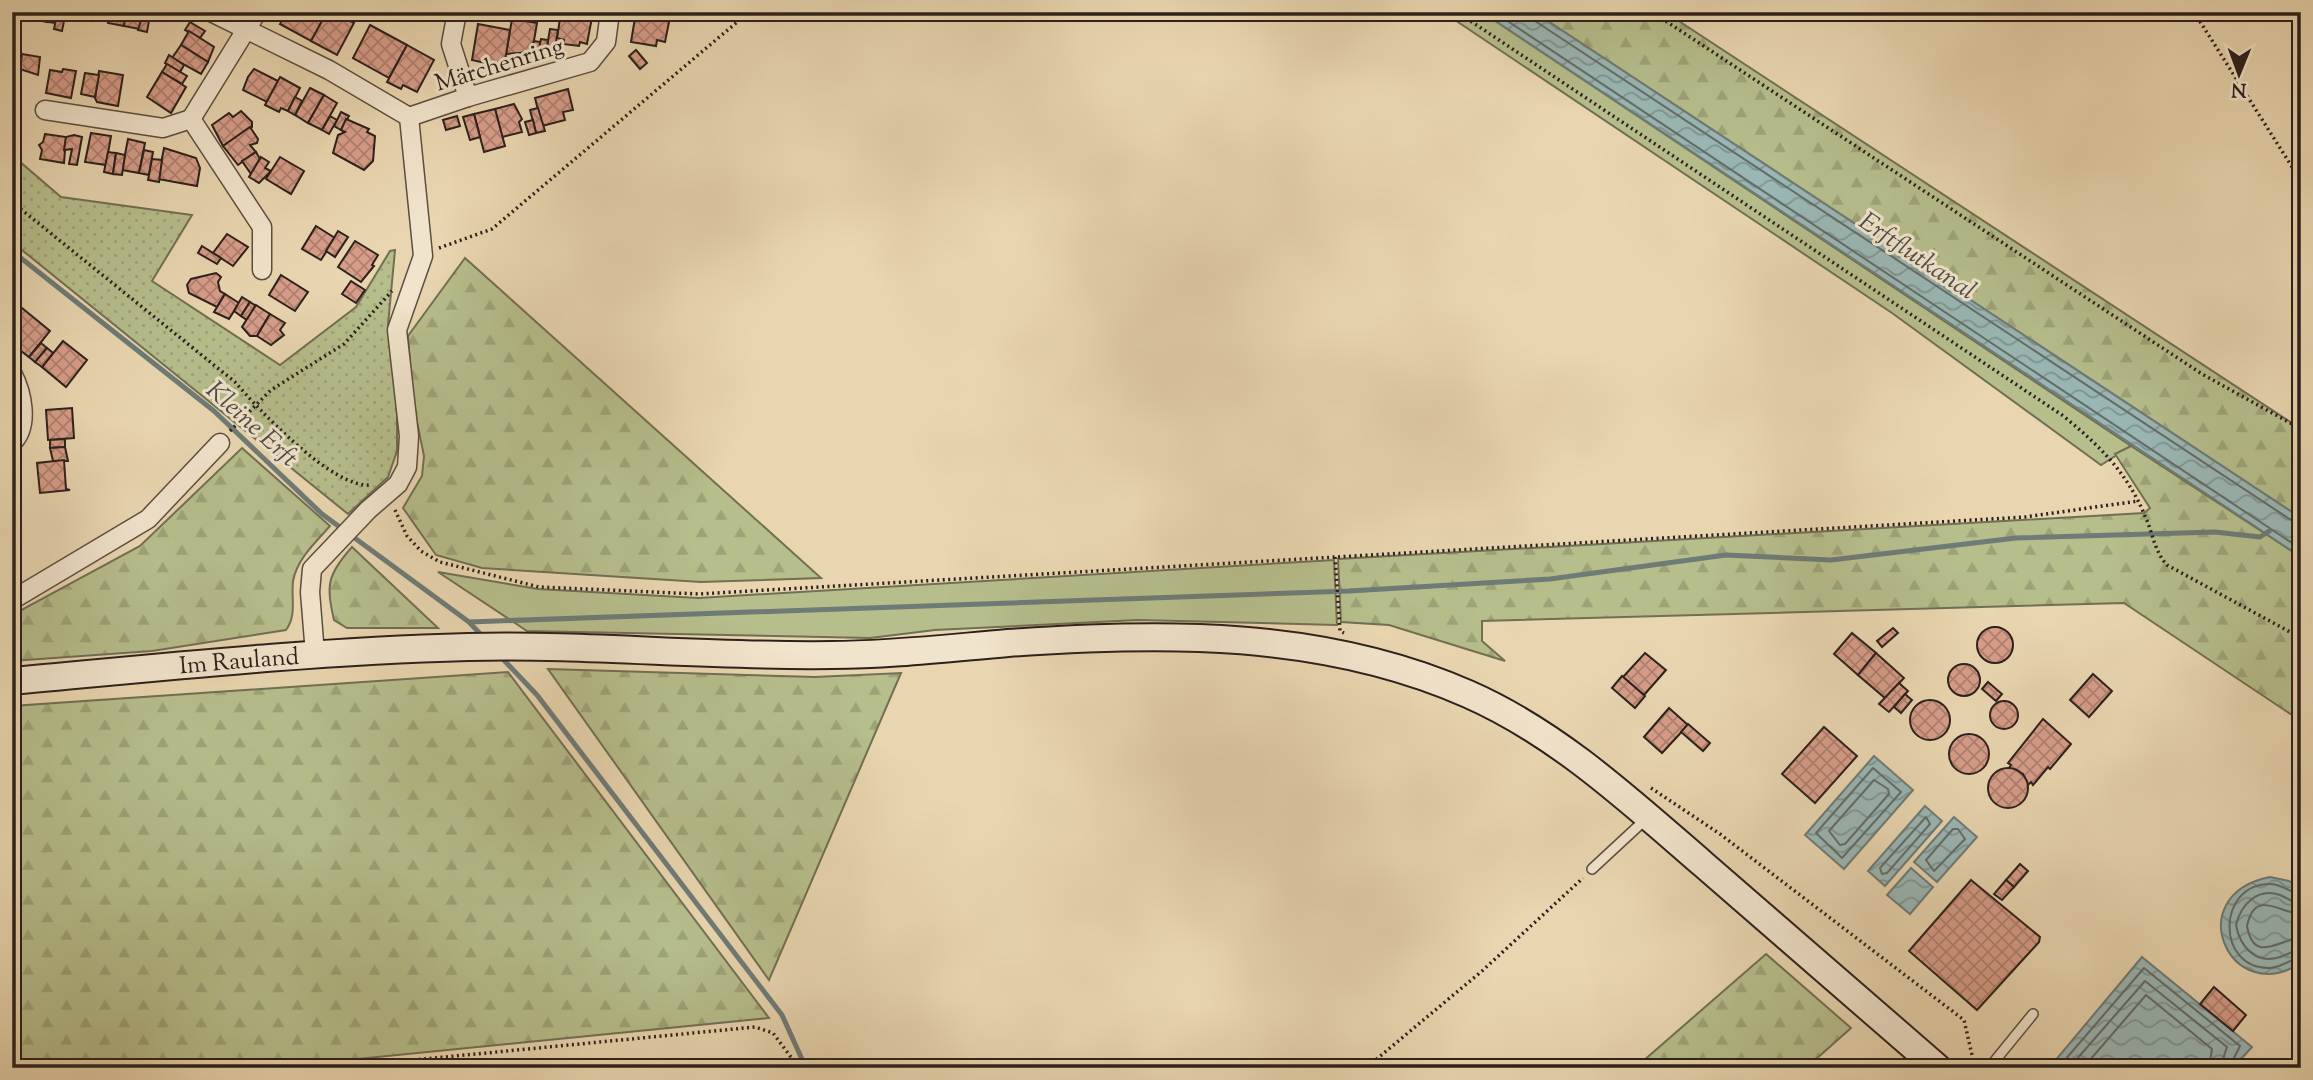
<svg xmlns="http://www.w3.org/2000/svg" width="2313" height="1080" viewBox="0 0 2313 1080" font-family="'Sorts Mill Goudy',serif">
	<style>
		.green { fill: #b6be8c; stroke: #716f54; stroke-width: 2 }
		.forest { fill: url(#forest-firs); stroke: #716f54; stroke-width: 2 }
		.park { fill: url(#park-dots); stroke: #716f54; stroke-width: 2 }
		.water { fill: url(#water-waves); stroke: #6e7b77; stroke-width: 2 }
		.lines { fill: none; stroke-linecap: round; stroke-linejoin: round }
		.shore { stroke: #636c68; stroke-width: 2 }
		.stream { stroke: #6e7b77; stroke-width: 5 }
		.building { fill: url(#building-cross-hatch); stroke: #2c201b; stroke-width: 2 }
		.lane-casing { stroke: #5b4e40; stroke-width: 12 }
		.street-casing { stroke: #5b4e40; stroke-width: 21 }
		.secondary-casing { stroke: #2c201b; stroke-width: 30 }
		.path { stroke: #2c201b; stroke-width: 3.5; stroke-dasharray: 2 3.5; stroke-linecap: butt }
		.lane { stroke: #f1e4cc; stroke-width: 9 }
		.street { stroke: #f1e4cc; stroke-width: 18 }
		.secondary { stroke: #f1e4cc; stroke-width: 26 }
		.labels { text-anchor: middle; stroke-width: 6; stroke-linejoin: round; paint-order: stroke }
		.street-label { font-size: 24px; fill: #2c201b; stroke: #f1e4cc }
		.water-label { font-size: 26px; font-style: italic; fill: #4d4d49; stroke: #f1e4cc }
	</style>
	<defs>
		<pattern id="forest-firs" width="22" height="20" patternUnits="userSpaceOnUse" patternTransform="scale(1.75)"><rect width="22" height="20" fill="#b6be8c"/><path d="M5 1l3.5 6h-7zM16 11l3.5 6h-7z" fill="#9da378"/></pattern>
		<pattern id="park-dots" width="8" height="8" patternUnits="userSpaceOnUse" patternTransform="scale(1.75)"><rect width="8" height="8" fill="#b6be8c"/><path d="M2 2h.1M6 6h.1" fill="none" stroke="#9da378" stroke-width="1.8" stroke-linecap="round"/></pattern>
		<pattern id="water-waves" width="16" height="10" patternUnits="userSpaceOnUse" patternTransform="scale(1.75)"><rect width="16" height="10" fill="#9ab7b5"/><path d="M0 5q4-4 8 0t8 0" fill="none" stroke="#7e9492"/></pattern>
		<pattern id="building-cross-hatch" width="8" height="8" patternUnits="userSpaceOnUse" patternTransform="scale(1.75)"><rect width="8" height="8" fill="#d79d89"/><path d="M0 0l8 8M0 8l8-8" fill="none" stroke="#af806f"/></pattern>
	</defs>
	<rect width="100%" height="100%" fill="#e9d6b0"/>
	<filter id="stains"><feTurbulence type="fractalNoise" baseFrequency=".00286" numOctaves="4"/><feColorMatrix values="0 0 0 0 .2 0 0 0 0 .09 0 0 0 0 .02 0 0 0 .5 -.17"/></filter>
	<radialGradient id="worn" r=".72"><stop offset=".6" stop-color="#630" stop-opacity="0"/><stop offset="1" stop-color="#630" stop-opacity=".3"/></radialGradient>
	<!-- green -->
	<g class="green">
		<polygon points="1443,12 1482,12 2131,446 2101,465 1892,313"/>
		<polygon points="1334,560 1337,625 1138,620 935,630 870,638 527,631 438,572 538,589 698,598"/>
	</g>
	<!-- forest -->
	<g class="forest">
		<polygon points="1534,12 1665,12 2301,429 2301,518"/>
		<polygon points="465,258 821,578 701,582 482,568 436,555 403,508 422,476 424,456 413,402 408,336"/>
		<polygon points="2131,446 2301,557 2301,721 2124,603 1482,621 1482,641 1505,661 1389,625 1341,622 1338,559 2144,513 2150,508 2115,454"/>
		<path d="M242,448L330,526C315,543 297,559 293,581C291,599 297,615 286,630L152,651L12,661V615L140,546Z"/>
		<path d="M352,547L438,628H347L334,620C326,585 327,575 352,547Z"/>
		<polygon points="548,669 815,677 901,673 769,980"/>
		<polygon points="508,672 769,1018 267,1068 12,1068 12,706"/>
		<polygon points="1766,954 1851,1028 1806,1068 1635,1068"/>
	</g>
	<!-- park -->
	<polygon class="park" points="12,155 61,197 192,215 152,281 280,365 356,307 390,251 395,250 388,325 397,404 397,451 388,477 348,514 12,242"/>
	<!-- water -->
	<g class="water">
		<polygon points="1482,12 1534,12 2301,518 2301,557"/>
		<polygon points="1874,756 1913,790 1844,869 1805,835"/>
		<polygon points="1925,806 1942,821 1885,886 1868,871"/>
		<polygon points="1954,817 1977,837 1937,882 1914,862"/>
		<polygon points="1911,868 1933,887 1910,914 1887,895"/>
		<path d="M2270,877L2289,881L2301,889V963C2230,1009 2179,895 2270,877Z"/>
		<polygon points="2142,957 2252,1047 2233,1068 2049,1068"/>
	</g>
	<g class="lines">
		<!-- shore -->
		<g class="shore">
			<polyline points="1494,12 2301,549"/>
			<polyline points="1531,12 1535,21 2294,522 2301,523"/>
			<polygon points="1873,768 1901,792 1842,858 1816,833"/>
			<polygon points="1874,780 1888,789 1889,794 1845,844 1840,845 1829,831"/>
			<polygon points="1926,817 1930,824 1887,873 1882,874 1880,868"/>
			<polygon points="1953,829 1958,829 1965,839 1934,871 1926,860"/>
			<path d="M2301,894C2290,893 2282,884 2270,884C2216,884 2216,970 2270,968C2282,967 2290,959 2301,958"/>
			<path d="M2301,903C2292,903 2288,898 2280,895C2257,887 2241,905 2236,925C2240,947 2256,965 2280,957C2288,955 2292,950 2301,949"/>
			<path d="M2301,914C2279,913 2255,888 2247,926C2254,965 2279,939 2301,938"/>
			<polyline points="2058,1068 2144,968 2240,1046 2229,1068"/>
			<polyline points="2069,1068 2145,981 2227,1047 2220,1068"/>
			<polyline points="2083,1068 2146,995 2212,1049 2209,1068"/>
		</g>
		<!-- stream -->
		<g class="stream">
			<polyline points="12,251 214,411 322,514 469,622 485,639"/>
			<polyline points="469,622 1349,591 1550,579 1726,555 1831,560 2016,538 2215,532 2260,537 2269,531"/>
			<polyline points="501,657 537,695 782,1015 806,1068"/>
		</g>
	</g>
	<!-- building -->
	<g class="building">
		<polygon points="17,12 33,12 32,19 16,16"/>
		<polygon points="33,12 49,12 47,22 32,19"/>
		<polygon points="49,12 57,12 55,23 47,22"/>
		<polygon points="65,12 93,12 91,21 64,16"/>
		<polygon points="110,12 126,12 124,26 108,23"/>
		<polygon points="126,12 143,12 140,29 124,26"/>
		<polygon points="287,12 327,12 311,41 280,24"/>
		<polygon points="327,12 334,12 354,23 337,55 311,41"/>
		<polygon points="405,12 422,12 420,19 406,17"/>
		<polygon points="561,12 593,12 587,44 580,42 579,46 563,44 564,40 557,38"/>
		<polygon points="636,12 670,17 665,42 657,40 656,46 631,42"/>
		<polygon points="57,14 65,16 62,31 54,29"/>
		<polygon points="143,14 150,15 147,32 138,30"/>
		<polygon points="512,19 537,23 532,52 506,54"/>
		<polygon points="190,22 205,31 200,38 185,30"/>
		<polygon points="478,24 510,30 504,67 472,60"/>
		<polygon points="370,25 407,45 389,78 353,58"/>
		<polygon points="550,29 558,30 554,53 546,52"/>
		<polygon points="189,31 214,47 208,62 181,45"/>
		<polygon points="541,39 548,40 546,54 538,53"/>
		<polygon points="534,41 540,42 538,57 530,55"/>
		<polygon points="181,45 208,62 201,74 172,58"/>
		<polygon points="407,45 434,60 417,92 403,85 401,89 387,82"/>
		<polygon points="636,50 647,63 640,69 629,56"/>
		<polygon points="12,52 22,54 18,79 12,83"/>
		<polygon points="22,54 40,57 38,75 20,69"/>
		<polygon points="169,55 184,65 180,72 165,63"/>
		<polygon points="167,64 187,76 182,84 162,72"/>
		<polygon points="63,69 76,71 71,98 46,93 50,70 62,72"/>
		<polygon points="254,69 278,81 267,102 243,90 248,77"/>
		<polygon points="99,71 123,75 118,106 97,102 95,98"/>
		<polygon points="162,72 186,87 171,113 147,97"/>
		<polygon points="85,73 99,75 95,97 81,94"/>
		<polygon points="280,77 300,88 288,111 281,108 279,112 265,105"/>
		<polygon points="310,88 324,95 308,123 295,115"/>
		<polygon points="568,89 573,110 563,112 565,120 542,126 535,98"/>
		<polygon points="324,95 337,103 322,130 308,123"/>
		<polygon points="295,97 302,101 295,115 288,111"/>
		<polygon points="12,99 19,102 13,130 12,130"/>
		<polygon points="514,104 522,119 519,122 522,132 502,137 495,109"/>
		<polygon points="538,108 545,131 536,133 530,110"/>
		<polygon points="495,109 505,146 484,152 474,114"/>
		<polygon points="241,111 252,122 252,127 223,146 212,125 229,113 233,117"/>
		<polygon points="341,112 349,116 341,130 334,126"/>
		<polygon points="474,114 480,137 470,140 463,117"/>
		<polygon points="330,116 337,120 329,134 322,130"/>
		<polygon points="457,116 460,126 446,130 443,120"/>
		<polygon points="346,119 369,129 367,132 375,136 373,161 364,170 333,153 338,135 345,132 341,130"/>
		<polygon points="533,120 536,133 529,135 525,122"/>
		<polygon points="250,127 258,139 257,143 250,145 256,152 238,165 223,146"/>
		<polygon points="91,133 111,136 106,165 85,162"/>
		<polygon points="45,134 66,137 64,163 40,159 42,150 39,145 43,142"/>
		<polygon points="74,135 82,137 77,165 69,164 72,149 64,150 66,137"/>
		<polygon points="128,139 145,143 139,173 122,170"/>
		<polygon points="164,148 196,158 200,168 197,186 158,179"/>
		<polygon points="144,150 153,152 149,175 139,173"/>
		<polygon points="108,152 116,153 113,174 104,172"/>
		<polygon points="256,152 260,159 251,174 242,161"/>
		<polygon points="116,153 125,155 122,175 113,174"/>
		<polygon points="261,157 269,162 265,168 271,171 259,183 249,177"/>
		<polygon points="280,157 304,171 291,194 266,179"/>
		<polygon points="152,159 162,160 159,182 148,180"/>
		<polygon points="316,226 335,238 321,260 302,249"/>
		<polygon points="338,231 348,237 335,257 326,251"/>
		<polygon points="227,234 248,247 233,266 213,253"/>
		<polygon points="355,241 378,255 372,265 374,266 361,282 338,267"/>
		<polygon points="202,246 221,258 217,264 198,253"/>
		<polygon points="216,273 221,277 218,282 220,291 225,294 217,307 189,293 187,285 191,279"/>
		<polygon points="281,275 308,292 295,311 269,295"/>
		<polygon points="351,281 365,290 356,303 342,294"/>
		<polygon points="225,294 239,303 229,319 214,312"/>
		<polygon points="242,297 250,302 241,316 234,311"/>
		<polygon points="250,302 256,306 247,320 241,316"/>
		<polygon points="256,305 270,314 257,336 250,336 242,327"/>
		<polygon points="22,308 50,331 29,357 12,344 12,321"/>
		<polygon points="270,314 285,323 280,330 284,335 271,345 257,336"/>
		<polygon points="63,341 87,360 66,387 42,367"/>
		<polygon points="41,343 47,348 35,362 29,357"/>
		<polygon points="47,348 53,353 42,367 35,362"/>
		<polygon points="72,408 74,438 48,440 46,410"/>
		<polygon points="65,439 65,447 50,448 50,440"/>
		<polygon points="65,447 68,461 53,461 50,448"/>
		<polygon points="64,460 66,489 70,490 40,493 37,463"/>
		<polygon points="15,478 18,512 12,513 12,479"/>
		<circle cx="1995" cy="645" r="18"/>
		<polygon points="1893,628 1898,633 1882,647 1877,641"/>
		<polygon points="1852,633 1876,653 1858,675 1834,654"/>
		<polygon points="1645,653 1666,670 1644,695 1623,677"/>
		<polygon points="1876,653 1904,678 1885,698 1858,675"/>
		<circle cx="1964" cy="680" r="16"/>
		<polygon points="2093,674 2112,691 2089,717 2070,700"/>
		<polygon points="1622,676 1645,696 1635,708 1612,688"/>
		<polygon points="1988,682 2002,694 1996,701 1982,689"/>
		<polygon points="1899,683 1908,691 1889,712 1879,704"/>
		<polygon points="1905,694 1912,700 1901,713 1894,707"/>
		<circle cx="1930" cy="720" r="20"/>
		<circle cx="2004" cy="715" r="14"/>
		<polygon points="1669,708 1688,725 1662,753 1644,737"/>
		<polygon points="2043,719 2071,744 2050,769 2048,767 2033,785 2031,782 2028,785 2023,774 2009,768 2011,765 2008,763"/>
		<polygon points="1688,724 1710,743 1703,751 1681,732"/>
		<polygon points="1824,727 1857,756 1815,803 1782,774"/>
		<circle cx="1969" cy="754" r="20"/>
		<circle cx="2008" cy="788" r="20"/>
		<polygon points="2020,864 2028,871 2014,887 2006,880"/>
		<polygon points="1971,880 2040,937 2039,942 1977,1010 1909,951"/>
		<polygon points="2006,880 2014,887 2002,900 1994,894"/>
		<polygon points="2214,987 2246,1015 2233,1031 2200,1004"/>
	</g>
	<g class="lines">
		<defs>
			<g id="lane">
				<polyline points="1592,869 1647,818"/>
				<polyline points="1989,1068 2033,1014"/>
			</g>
			<g id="street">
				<polyline points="211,12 329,70 409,117 423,256 397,330 409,436 407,467 398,484 368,510 312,569 310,592 315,654"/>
				<polyline points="457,12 451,44 468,97"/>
				<polyline points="45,110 163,128 191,119 262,227 262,270"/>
				<polyline points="409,117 468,97 590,62 606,42 610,12"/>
				<polyline points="191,119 257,12"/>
				<path d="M12,373C22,392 30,426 12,443"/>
				<polyline points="12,600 148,519 220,443"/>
			</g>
			<g id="secondary">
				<path id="s1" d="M12,681C164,667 316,651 468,647C589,644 710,657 832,655C890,655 949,648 1008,643C1162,632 1323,630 1468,694C1557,733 1630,801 1703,864C1781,932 1859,1000 1938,1068"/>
			</g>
		</defs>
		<!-- lane casing -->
		<use href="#lane" class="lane-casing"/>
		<!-- street casing -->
		<use href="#street" class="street-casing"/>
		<!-- secondary casing -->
		<use href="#secondary" class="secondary-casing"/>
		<!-- path -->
		<g class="path">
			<path d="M1457,12L2062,415C2098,444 2127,472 2145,516C2153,533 2154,551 2167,565L2301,638"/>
			<polyline points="1652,12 2202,374 2301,429"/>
			<polyline points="2194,12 2301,181"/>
			<path d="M12,202L235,382C259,410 333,489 371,485"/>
			<polyline points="439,248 492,229 749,12"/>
			<polyline points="230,431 271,390 344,344 392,291"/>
			<polyline points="395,510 407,536 421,551 440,562 539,587 699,594 2025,517 2138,501"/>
			<polyline points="1335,557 1340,631 1344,633"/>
			<polyline points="1651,788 1720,834 1964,1020 1975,1068"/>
			<polyline points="1372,1063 1482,971 1583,878"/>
			<polyline points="331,1068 755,1027 773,1033 799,1068"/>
		</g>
		<!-- lane -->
		<use href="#lane" class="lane"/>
		<!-- street -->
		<use href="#street" class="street"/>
		<!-- secondary -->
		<use href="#secondary" class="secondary"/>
	</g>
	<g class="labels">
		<!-- street labels -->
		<g class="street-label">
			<text transform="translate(499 64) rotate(-17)" y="8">Märchenring</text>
			<text dy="8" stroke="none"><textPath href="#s1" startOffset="228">Im Rauland</textPath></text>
		</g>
		<!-- water labels -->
		<g class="water-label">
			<text transform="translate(1918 255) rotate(34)" y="9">Erftflutkanal</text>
			<text transform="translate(253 423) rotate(42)" y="9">Kleine Erft</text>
		</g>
	</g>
	<!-- margin -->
	<rect width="2313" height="1080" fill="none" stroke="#e9d6b0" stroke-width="42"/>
	<rect x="14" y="14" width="2285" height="1052" fill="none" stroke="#2c201b" stroke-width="3.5"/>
	<rect x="21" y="21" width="2271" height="1038" fill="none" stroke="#2c201b" stroke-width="2"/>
	<!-- north arrow -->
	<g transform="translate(2239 74) rotate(181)" stroke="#f1e4cc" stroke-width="5" paint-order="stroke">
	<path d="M0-5L12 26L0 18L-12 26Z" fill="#2c201b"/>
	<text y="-10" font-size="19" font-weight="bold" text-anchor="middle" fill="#2c201b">N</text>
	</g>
	<rect width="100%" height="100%" filter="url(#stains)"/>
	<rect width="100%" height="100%" fill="url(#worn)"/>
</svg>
